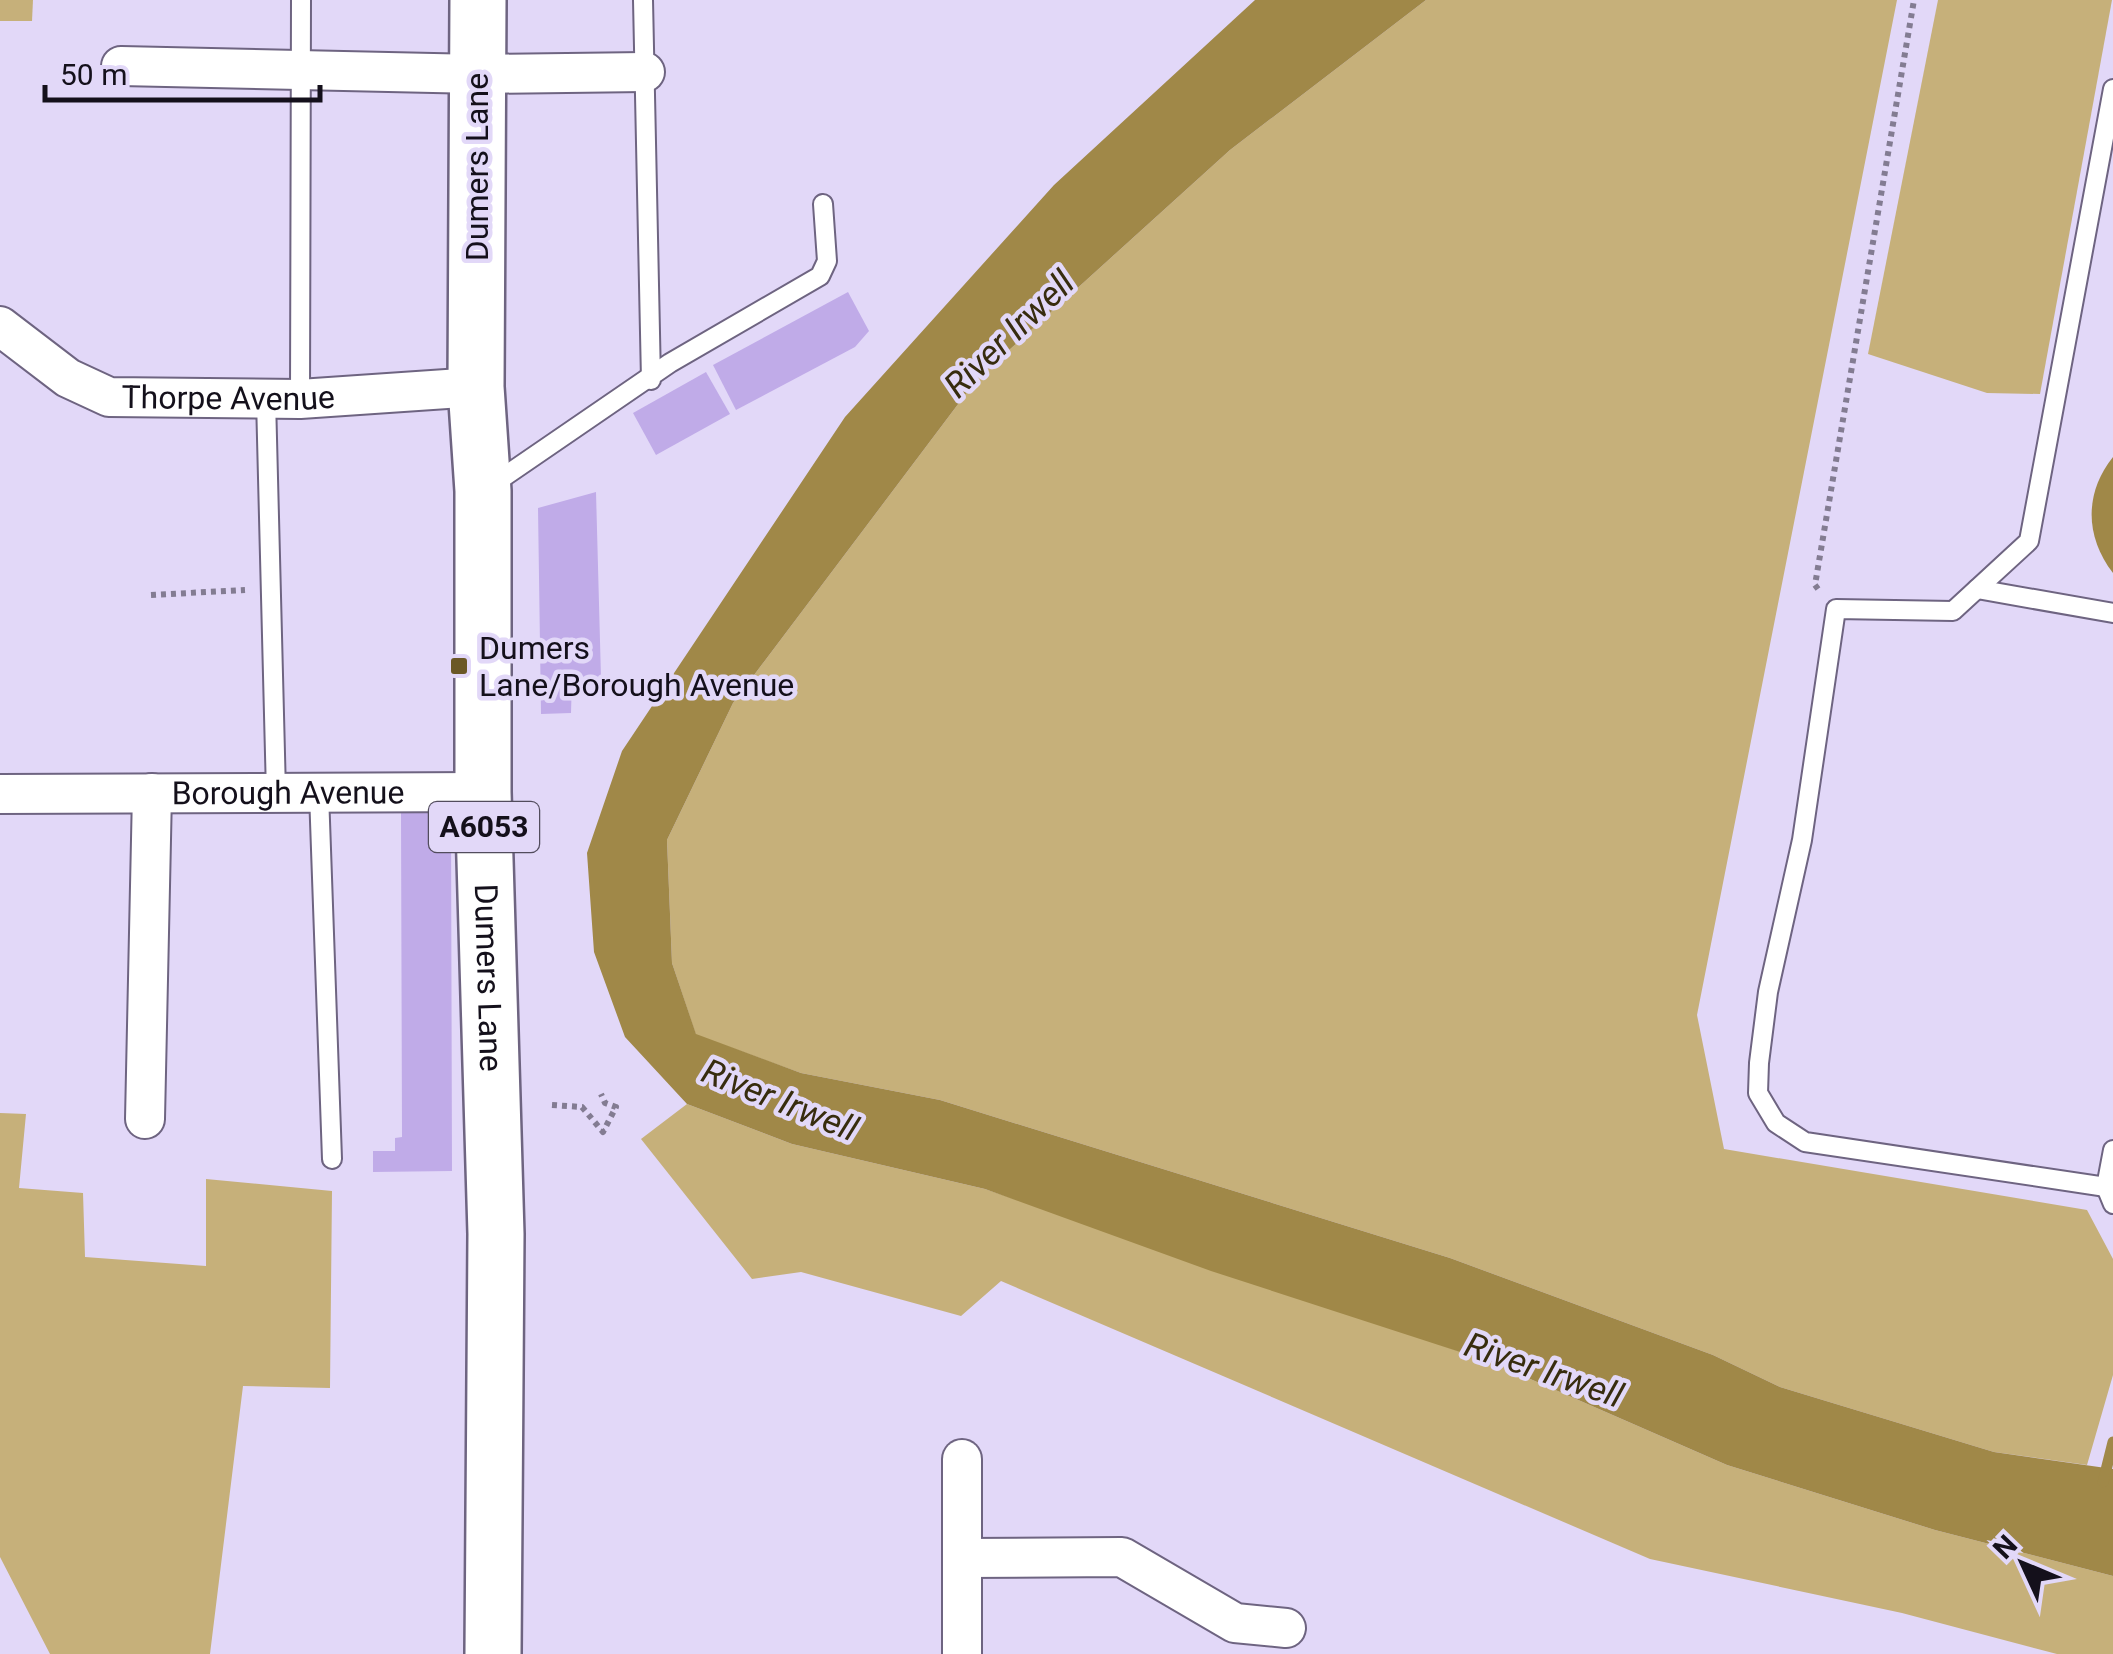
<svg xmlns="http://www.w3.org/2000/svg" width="2113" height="1654" viewBox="0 0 2113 1654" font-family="Roboto,sans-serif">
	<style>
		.green { fill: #c6b07a }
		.water { fill: #a08848 }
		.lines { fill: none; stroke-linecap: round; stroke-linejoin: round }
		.stream { stroke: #a08848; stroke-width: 11 }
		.building { fill: #c0abe8 }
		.lane-casing { stroke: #6e6481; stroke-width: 22 }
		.street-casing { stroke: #6e6481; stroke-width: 42 }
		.primary-casing { stroke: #6e6481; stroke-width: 60 }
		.path { stroke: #837c92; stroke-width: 6; stroke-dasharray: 5 5; stroke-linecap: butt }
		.lane { stroke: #fff; stroke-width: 18 }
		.street { stroke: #fff; stroke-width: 38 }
		.primary { stroke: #fff; stroke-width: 55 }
		.poi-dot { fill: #6b5826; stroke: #e2d8f8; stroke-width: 4 }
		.labels { text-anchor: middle; stroke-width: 9; stroke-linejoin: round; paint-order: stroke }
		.shield { fill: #e2d8f8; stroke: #524c5d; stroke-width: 2.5 }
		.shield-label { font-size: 30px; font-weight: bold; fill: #14101b }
		.street-label { font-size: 32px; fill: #14101b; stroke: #e2d8f8 }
		.poi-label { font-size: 32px; fill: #14101b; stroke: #e2d8f8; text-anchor: start }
		.water-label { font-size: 35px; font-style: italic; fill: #372c0e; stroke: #e2d8f8 }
	</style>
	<rect width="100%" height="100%" fill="#e2d8f8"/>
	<!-- green -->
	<g class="green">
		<polygon points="0,0 33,0 32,21 0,21"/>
		<polygon points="1426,0 1897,0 1697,1015 1724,1149 2087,1210 2113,1259 2113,1375 2087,1465 1994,1452 1780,1387 1713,1355 1450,1258 940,1100 801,1073 696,1035 672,963 667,840 733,703 977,379 1230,150"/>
		<polygon points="1938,0 2112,0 2040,394 1987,393 1868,354"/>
		<polygon points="687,1104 792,1144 985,1189 1494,1363 1727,1465 1935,1530 2113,1576 2113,1654 2057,1654 1902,1613 1650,1559 1001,1281 961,1316 801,1272 752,1279 641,1139"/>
		<polygon points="0,1113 26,1114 19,1188 83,1193 85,1257 206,1266 206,1179 332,1191 330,1388 243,1386 210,1654 50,1654 0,1557"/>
	</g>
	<!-- water -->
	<g class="water">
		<polygon points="1255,0 1426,0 1230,150 977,379 733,703 667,840 672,963 696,1034 801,1073 940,1100 1450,1258 1713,1355 1780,1387 1994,1452 2113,1469 2113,1576 1935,1530 1727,1465 1494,1363 1211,1271 985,1189 792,1144 687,1104 625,1037 594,952 587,853 622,751 845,417 1054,185"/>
		<path d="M2113,457V573C2085,537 2084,493 2113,457Z"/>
	</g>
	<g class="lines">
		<!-- stream -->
		<polyline class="stream" points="2103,1482 2113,1442"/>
	</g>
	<!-- building -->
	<g class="building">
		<polygon points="848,292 869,331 855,347 736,410 713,365"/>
		<polygon points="706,372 730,414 656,455 633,413"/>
		<polygon points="596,492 601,678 572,678 571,713 541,714 538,508"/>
		<polygon points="451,812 452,1171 373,1172 373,1151 395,1151 395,1138 402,1137 401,813"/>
	</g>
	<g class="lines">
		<defs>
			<g id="lane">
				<polyline points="643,0 651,380"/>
				<polyline points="266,399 276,793"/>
				<polyline points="300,399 301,0"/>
				<polyline points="492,485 670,363 820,276 827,261 823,204"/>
				<polyline points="1977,589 2113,613"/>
				<polyline points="319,793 332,1159"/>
				<polyline points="2113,1150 2106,1187 2113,1204"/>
				<polyline points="2106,1187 1805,1142 1776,1123 1758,1093 1759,1063 1768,992 1802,840 1836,609 1953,611 2029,541 2113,89"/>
			</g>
			<g id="street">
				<polyline points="121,66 478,74 645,72"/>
				<path id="s1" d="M0,326L68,378L109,397L300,399L476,387"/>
				<path id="s2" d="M0,794L483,792"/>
				<polyline points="145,1119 152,793"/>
				<polyline points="962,1459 962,1654"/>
				<polyline points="962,1558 1122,1557 1235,1623 1286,1628"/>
			</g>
			<g id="primary">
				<path id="s3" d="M478,0L476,387L483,491V792L496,1234L493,1654"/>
			</g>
		</defs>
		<!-- lane casing -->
		<use href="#lane" class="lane-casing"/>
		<!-- street casing -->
		<use href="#street" class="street-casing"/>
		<!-- primary casing -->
		<use href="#primary" class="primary-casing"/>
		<!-- path -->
		<g class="path">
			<polyline points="1818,589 1815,585 1914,0"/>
			<polyline points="151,595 245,590"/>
			<polyline points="552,1105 582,1107 603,1132 616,1107 605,1103 601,1094"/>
		</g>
		<!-- lane -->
		<use href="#lane" class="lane"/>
		<!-- street -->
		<use href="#street" class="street"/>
		<!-- primary -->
		<use href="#primary" class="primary"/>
	</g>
	<!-- markers -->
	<rect class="poi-dot" x="449" y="656" width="20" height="20" rx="5"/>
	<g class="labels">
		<!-- shield labels -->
		<rect class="shield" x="429" y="802" width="110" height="50" rx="8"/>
		<g class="shield-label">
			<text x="484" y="837">A6053</text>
		</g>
		<!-- street labels -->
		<g class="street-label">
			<text transform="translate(477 167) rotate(-90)" y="11">Dumers Lane</text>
			<text dy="11" stroke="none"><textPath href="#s1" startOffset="250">Thorpe Avenue</textPath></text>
			<text dy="11" stroke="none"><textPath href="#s2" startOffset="288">Borough Avenue</textPath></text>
			<text dy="11" stroke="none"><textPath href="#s3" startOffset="978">Dumers Lane</textPath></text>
		</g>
		<!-- poi labels -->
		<g class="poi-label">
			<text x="479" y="659">Dumers<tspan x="479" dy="37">Lane/Borough Avenue</tspan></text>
		</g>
		<!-- water labels -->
		<g class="water-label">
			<text transform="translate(1009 334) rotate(-44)" y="12">River Irwell</text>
			<text transform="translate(780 1100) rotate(22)" y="12">River Irwell</text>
			<text transform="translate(1544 1370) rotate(19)" y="12">River Irwell</text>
		</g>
	</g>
	<!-- north arrow -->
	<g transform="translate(2023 1564) rotate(314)" stroke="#e2d8f8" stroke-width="8" paint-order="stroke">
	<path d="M0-8L18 38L0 25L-18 38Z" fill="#14101b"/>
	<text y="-15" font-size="28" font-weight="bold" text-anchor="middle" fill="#14101b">N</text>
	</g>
	<!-- scale -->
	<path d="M45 85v15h275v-15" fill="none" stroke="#14101b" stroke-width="5"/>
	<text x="60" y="85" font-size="30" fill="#14101b" stroke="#e2d8f8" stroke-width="8" paint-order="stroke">50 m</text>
</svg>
